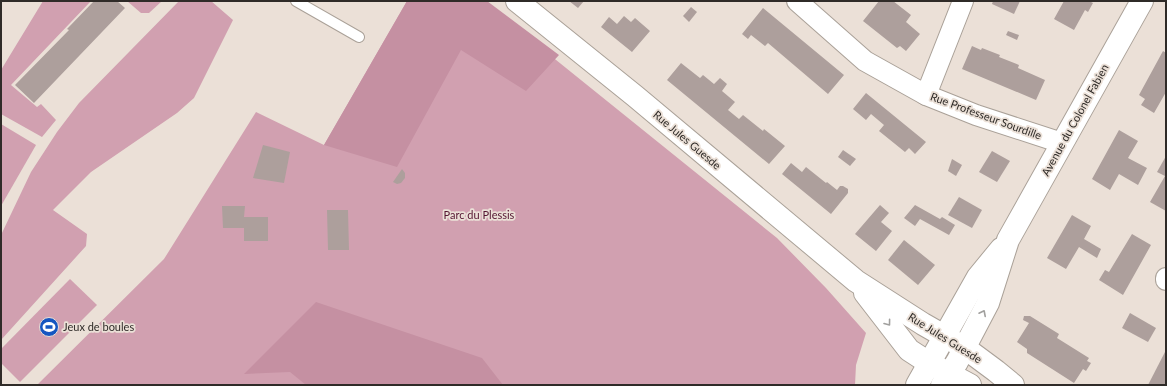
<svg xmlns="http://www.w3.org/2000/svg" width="1167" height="386" viewBox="0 0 1167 386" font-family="Lato,sans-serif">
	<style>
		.green { fill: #d1a0b0 }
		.forest { fill: #c590a2 }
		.building { fill: #ad9f9c }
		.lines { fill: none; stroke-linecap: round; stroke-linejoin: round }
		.lane-casing { stroke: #aaa198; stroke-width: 12 }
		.street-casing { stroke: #aaa198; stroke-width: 22 }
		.secondary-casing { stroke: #aaa198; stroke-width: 24 }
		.lane { stroke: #fff; stroke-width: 10 }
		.street { stroke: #fff; stroke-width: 20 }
		.secondary { stroke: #fff; stroke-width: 22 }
		.oneway { stroke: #a1a09e }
		.labels { text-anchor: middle; stroke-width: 3.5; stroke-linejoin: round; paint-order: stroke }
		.street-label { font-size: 11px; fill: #2f2b28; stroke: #ebe0d7 }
		.park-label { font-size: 11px; fill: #541531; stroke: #ebe0d7 }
		.poi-label { font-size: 11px; fill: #2f2b28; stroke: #ebe0d7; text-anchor: start }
	</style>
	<rect width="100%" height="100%" fill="#ebe0d7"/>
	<!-- green -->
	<g class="green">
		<polygon points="43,1 91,1 11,85 37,107 41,104 56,120 42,137 1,114 1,70"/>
		<polygon points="127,1 162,1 149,13 141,13"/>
		<polygon points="179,1 211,1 233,20 194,98 177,113 91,172 53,210 87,234 86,246 1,340 1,235 31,172 57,132 79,103"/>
		<polygon points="407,1 483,1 777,238 826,288 866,333 856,365 855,385 37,385 164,259 256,112 324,145"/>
		<polygon points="1,124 36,145 1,206"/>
		<polygon points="70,279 97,305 20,382 1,363 1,349"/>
	</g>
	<!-- forest -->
	<g class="forest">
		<polygon points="407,1 487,1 559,55 526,91 461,50 397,167 324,145"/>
		<polygon points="316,302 482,358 503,385 306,385 290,372 244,374"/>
	</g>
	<!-- building -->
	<g class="building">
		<polygon points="94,1 117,1 125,8 34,103 15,85 69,30 67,29"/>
		<polygon points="569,1 584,1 578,8"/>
		<polygon points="879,1 893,1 911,15 906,22 920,34 906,51 900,46 897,48 863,21"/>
		<polygon points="993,1 1020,1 1014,14 992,4"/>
		<polygon points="1064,1 1089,1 1093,3 1088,12 1085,10 1074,30 1054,19"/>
		<polygon points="691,7 697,12 689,22 683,16"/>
		<polygon points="763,8 844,75 828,94 768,43 765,46 751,35 748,39 742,34"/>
		<polygon points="624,16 631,22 635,18 650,31 632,52 601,27 609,17 617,24"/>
		<polygon points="1008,31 1019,35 1017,40 1006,35"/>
		<polygon points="972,46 981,50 982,48 1000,55 999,57 1019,65 1018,68 1045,80 1036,100 962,69"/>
		<polygon points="1163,51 1166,53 1166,92 1154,113 1141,105 1145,99 1139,95"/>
		<polygon points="681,63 700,78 703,75 714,84 720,78 727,84 722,91 735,102 728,110 739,119 743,115 763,131 764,129 785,146 769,164 667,80"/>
		<polygon points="866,93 926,142 915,154 909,148 905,152 879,131 884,125 871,114 866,120 853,109"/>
		<polygon points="1119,130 1138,141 1128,158 1147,168 1138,185 1119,174 1110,190 1092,179"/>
		<polygon points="263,145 290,152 284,183 253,178"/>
		<polygon points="843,150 856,159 850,166 838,157"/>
		<polygon points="992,151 1010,161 997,182 979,172"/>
		<polygon points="1166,156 1166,211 1150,202 1165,176 1157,172"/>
		<polygon points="952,159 962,165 956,176 948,171"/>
		<polygon points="791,163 802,172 806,167 826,183 827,182 837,190 840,186 843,186 848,189 848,193 831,214 782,174"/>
		<polygon points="402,169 405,173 405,178 401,183 397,184 393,182"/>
		<polygon points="959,197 982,210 972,228 948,215"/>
		<polygon points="880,205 889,213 881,222 892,231 876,251 855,234"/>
		<polygon points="915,205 940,219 942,217 955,225 949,235 920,219 915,226 904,218"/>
		<polygon points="222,206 245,206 244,217 268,217 268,241 244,241 244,228 223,228"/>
		<polygon points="327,210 348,210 349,250 328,250"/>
		<polygon points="1072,215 1091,226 1084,239 1101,249 1097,258 1079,247 1066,269 1047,258"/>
		<polygon points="1132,234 1151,245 1123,295 1099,280 1105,270 1109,272"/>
		<polygon points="904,240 935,265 918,285 888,260"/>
		<polygon points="1130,313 1156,328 1148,342 1122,328"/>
		<polygon points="1024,316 1030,316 1059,334 1057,338 1089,358 1087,361 1091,363 1086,371 1083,369 1074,383 1027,353 1027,349 1017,342 1029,323 1023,320"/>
		<polygon points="1166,350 1166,385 1148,385"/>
	</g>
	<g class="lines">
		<defs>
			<polyline id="lane" points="296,1 359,37"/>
			<g id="street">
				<polyline points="797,1 865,61 926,95 976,115 1062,143"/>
				<polyline points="926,95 963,1"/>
				<polyline points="1166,278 1166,280"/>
			</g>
			<g id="secondary">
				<polyline points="517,1 635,96 856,281 923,324 965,348 996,371 1013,385"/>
				<polyline points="865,293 909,350 929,363 970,385"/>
				<polyline points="917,385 978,277 1001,249"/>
				<polyline points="942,385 957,362 988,303 1008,240 1142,1"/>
			</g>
		</defs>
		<!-- lane casing -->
		<use href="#lane" class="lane-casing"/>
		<!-- street casing -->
		<use href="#street" class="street-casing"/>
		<!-- secondary casing -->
		<use href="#secondary" class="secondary-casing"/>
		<!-- lane -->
		<use href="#lane" class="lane"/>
		<!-- street -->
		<use href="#street" class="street"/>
		<!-- secondary -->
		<use href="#secondary" class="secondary"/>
	</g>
	<!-- one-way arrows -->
	<defs><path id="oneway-chevron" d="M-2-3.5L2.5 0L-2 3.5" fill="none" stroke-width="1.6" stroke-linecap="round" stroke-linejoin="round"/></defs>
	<g class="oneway">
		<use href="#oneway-chevron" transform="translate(983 313) rotate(-63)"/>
		<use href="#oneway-chevron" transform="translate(888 323) rotate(53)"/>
	</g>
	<!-- icons -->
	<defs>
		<symbol id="stadium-disc" viewBox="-11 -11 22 22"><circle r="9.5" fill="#1556c1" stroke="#ebe0d7"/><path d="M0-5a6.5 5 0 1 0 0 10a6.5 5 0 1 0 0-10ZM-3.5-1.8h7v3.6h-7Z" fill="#fff"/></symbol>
	</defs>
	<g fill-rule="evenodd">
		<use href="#stadium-disc" x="38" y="316" width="22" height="22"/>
	</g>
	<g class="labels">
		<!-- street labels -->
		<g class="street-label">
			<text transform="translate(986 116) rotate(20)" y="4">Rue Professeur Sourdille</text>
			<text transform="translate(1075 120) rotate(-61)" y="4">Avenue du Colonel Fabien</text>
			<text transform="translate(687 140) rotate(40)" y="4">Rue Jules Guesde</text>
			<text transform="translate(945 338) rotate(32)" y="4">Rue Jules Guesde</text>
		</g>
		<!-- park labels -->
		<g class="park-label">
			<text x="479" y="219">Parc du Plessis</text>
		</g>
		<!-- poi labels -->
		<g class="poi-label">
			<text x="63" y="331">Jeux de boules</text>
		</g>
	</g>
	<!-- border -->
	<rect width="1167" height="386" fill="none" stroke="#2f2b28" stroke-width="4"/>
</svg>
